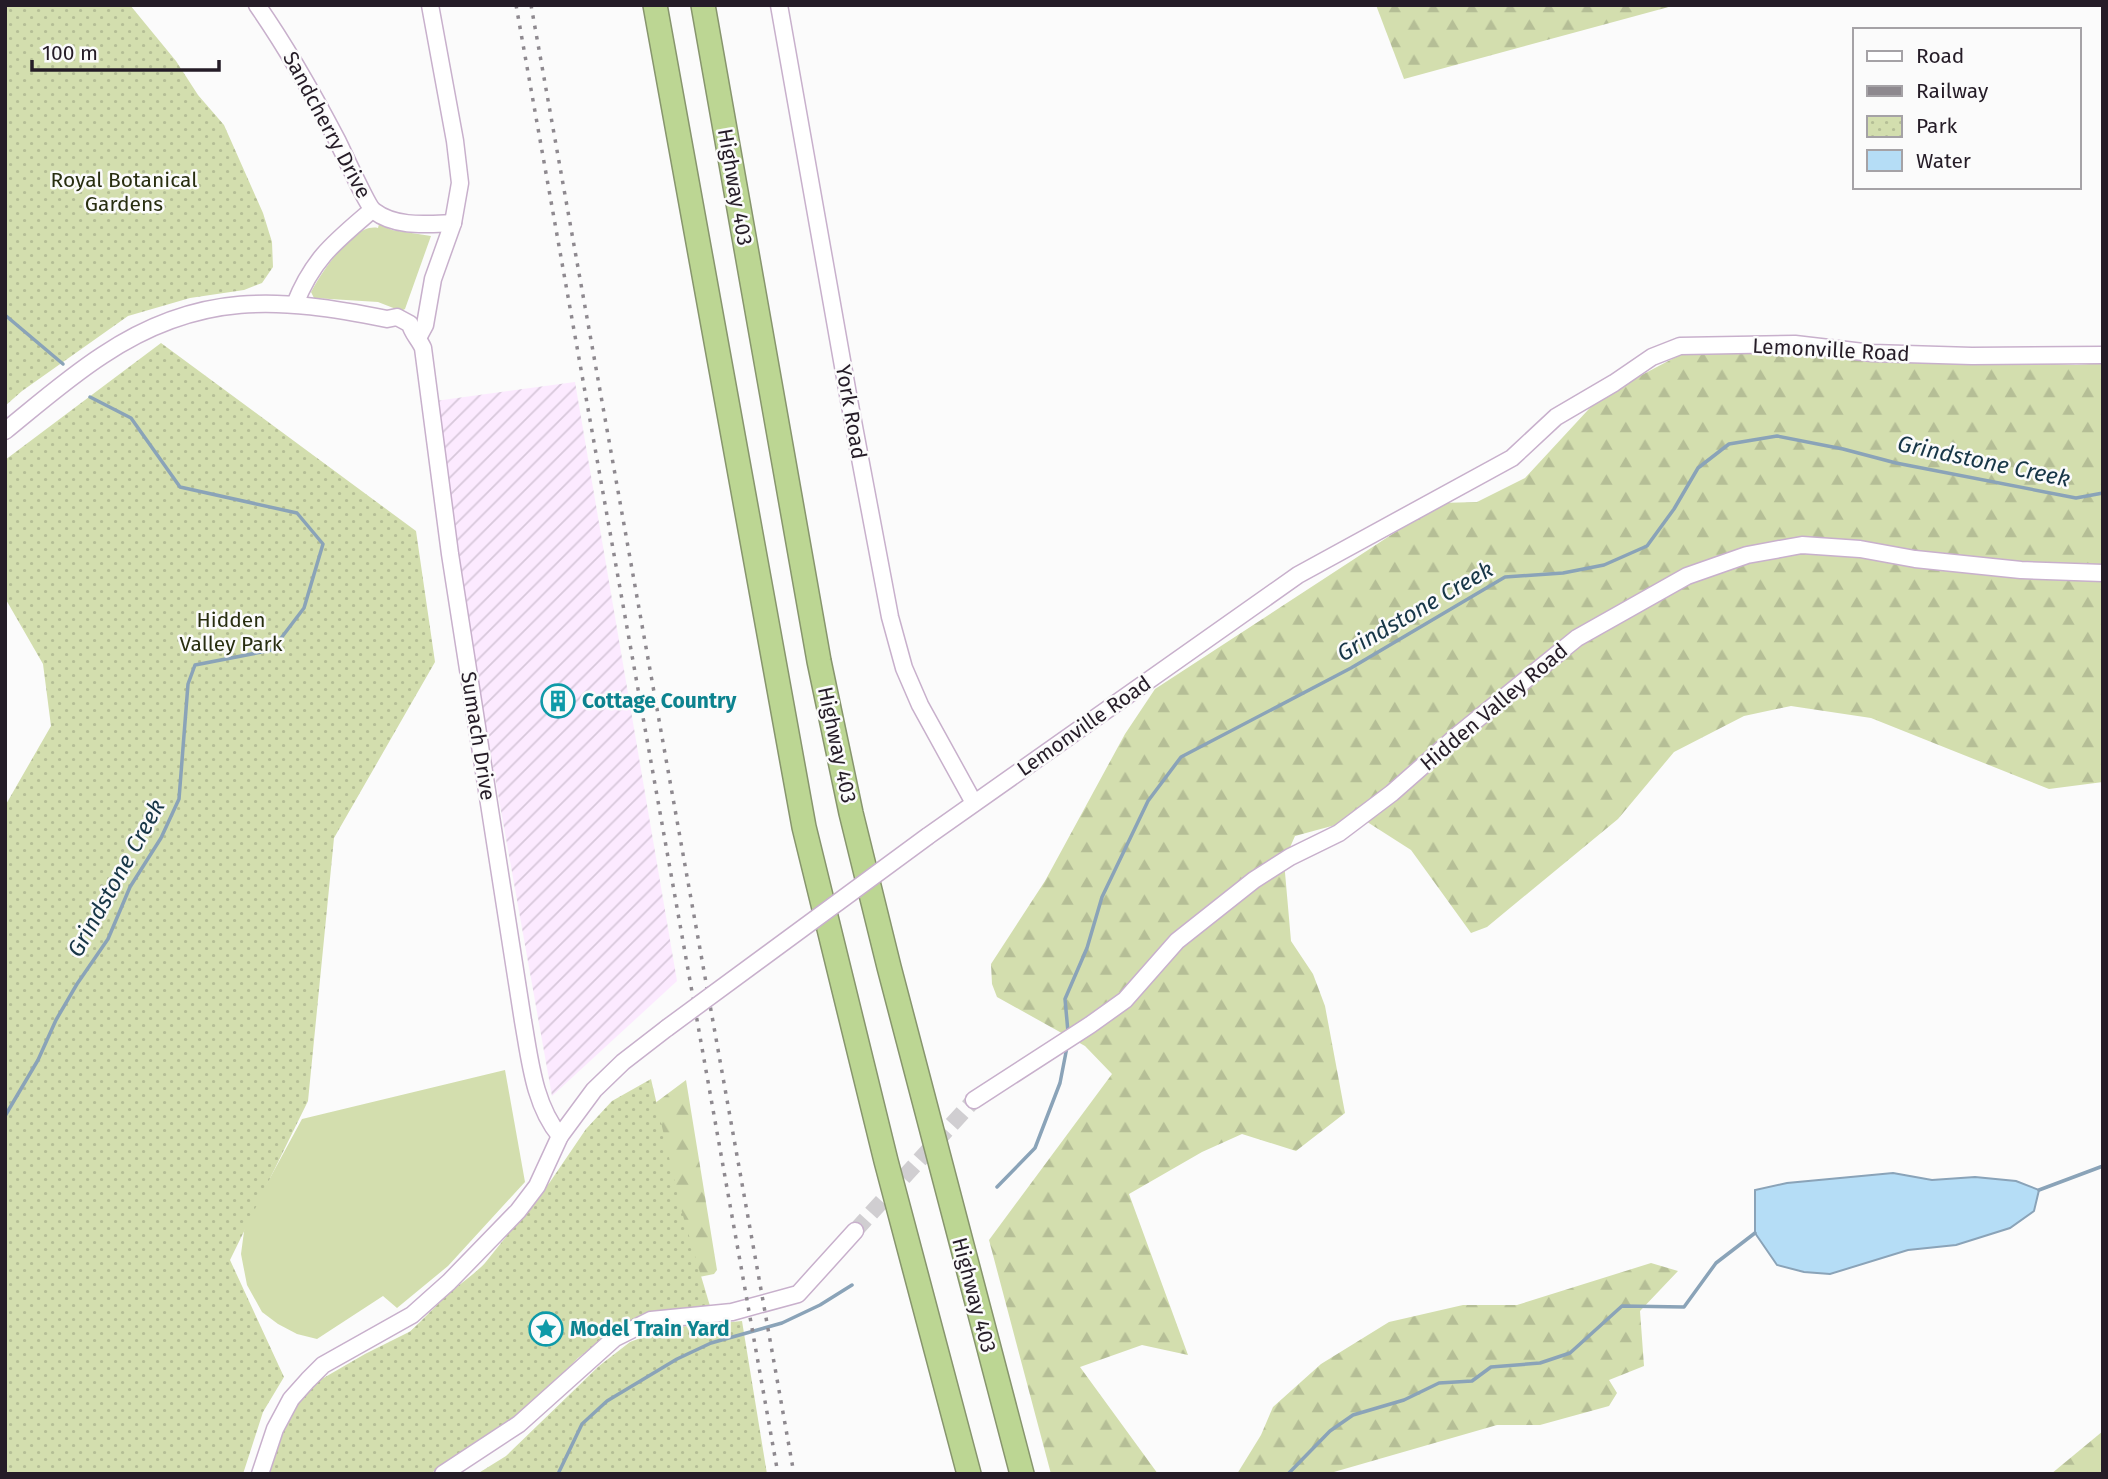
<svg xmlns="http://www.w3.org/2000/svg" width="2108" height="1479" viewBox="0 0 2108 1479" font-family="'Fira Sans',sans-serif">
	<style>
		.industrial { fill: url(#industrial-furrows) }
		.green { fill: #d3deae }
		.forest { fill: url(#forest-firs) }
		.park { fill: url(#park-dots) }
		.water { fill: #b5ddf6; stroke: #8aa3b8; stroke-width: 2 }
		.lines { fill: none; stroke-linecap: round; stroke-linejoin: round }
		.stream { stroke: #8aa3b8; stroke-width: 3.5 }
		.minor-tunnel { stroke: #d0ced1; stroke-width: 16; stroke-dasharray: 16 8; stroke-linecap: butt }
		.minor-casing { stroke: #c8b0cc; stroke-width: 19 }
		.highway-casing { stroke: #87956d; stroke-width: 26 }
		.minor { stroke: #fff; stroke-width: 16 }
		.highway { stroke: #bcd693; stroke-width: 23 }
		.rail { stroke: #8e898f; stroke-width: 3.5; stroke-dasharray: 3.5 7; stroke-linecap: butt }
		.minor-bridge-casing { stroke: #c8b0cc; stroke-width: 19; stroke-linecap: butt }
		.minor-bridge { stroke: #fff; stroke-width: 16 }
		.labels { text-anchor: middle; stroke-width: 5; stroke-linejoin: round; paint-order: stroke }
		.street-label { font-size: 21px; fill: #251c27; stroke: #fbfbfb }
		.park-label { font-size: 21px; fill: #282e10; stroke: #fbfbfb }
		.culture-label { font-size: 21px; font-weight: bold; fill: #0d838f; stroke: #fbfbfb; text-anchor: start }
		.water-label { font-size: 23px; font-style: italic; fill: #173647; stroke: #fbfbfb }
	</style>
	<defs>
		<pattern id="industrial-furrows" width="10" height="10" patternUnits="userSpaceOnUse" patternTransform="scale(1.75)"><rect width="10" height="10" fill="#fceaff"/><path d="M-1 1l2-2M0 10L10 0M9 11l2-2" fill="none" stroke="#d8c8db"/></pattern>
		<pattern id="forest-firs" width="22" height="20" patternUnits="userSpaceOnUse" patternTransform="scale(1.75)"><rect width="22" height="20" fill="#d3deae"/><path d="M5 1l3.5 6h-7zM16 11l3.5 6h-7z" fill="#b5be96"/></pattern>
		<pattern id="park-dots" width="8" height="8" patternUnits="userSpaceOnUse" patternTransform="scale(1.75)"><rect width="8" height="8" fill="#d3deae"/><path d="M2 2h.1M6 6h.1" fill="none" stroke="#b5be96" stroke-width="1.8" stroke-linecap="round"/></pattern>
	</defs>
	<rect width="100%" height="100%" fill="#fbfbfb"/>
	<!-- industrial -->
	<polygon class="industrial" points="575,382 677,981 552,1096 428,402"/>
	<!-- green -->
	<g class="green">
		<path d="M379,224L392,230L431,236L405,309L401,311L378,302L314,298L311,292C321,273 354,222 378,228Z"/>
		<polygon points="505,1070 525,1182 448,1266 397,1308 383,1296 317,1339 297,1334 278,1324 262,1312 247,1285 241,1254 245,1224 302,1119"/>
	</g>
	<!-- forest -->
	<g class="forest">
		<polygon points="1376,5 1676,5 1404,79"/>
		<polygon points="1755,343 1901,357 2076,365 2103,363 2103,782 2049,789 1871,718 1791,706 1744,716 1674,752 1618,819 1487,927 1471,933 1411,850 1361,818 1295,836 1284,861 1291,941 1313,974 1325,1006 1345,1113 1296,1151 1242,1134 1202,1152 1129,1194 1188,1355 1142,1345 1080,1367 1158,1474 1051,1474 989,1240 1112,1074 1085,1046 997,997 992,984 991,964 1045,881 1125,734 1155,689 1440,503 1477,502 1525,478 1600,397 1691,349"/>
		<polygon points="686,1080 717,1270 714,1274 404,1337 580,1177 631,1121"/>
		<polygon points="1651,1263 1678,1271 1640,1311 1644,1366 1609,1380 1617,1393 1609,1406 1540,1425 1497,1425 1327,1474 1237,1474 1261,1435 1273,1407 1321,1364 1389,1322 1463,1305 1517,1305"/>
		<polygon points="2103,1431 2103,1474 2051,1474"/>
	</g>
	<!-- park -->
	<g class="park">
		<polygon points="5,5 130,5 176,61 198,95 224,125 263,213 272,242 273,267 262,283 244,290 190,298 128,316 22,391 5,406"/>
		<polygon points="161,343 416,531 435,662 334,838 308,1101 230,1260 284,1377 263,1412 243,1474 5,1474 5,806 51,726 43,664 5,598 5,460"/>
		<polygon points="651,1079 681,1209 710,1306 651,1313 609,1334 578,1358 559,1378 516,1416 430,1474 267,1474 283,1427 294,1405 320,1380 365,1354 411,1331 449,1293 481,1268 550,1182 586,1129 612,1101"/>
		<polygon points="742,1321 767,1474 477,1474 506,1456 599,1366 630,1342 666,1328"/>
	</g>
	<!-- water -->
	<polygon class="water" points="1893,1173 1932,1180 1975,1177 2016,1181 2039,1190 2034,1211 2010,1228 1956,1245 1908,1250 1830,1274 1804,1272 1777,1265 1755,1233 1755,1190 1787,1183"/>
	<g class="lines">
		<!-- stream -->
		<g class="stream">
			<polyline points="5,315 63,364"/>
			<polyline points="1068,1032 1065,999 1087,948 1102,897 1148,801 1181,757 1351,668 1505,577 1563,573 1604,565 1647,546 1674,509 1698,468 1729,444 1777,436 1843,449 1896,463 2076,498 2103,493"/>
			<polyline points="5,1116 38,1060 56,1020 77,984 108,939 130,887 161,838 179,799 188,684 195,665 272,650 304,608 323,544 297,513 180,487 131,418 90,397"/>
			<polyline points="997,1187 1035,1148 1060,1083 1067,1047"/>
			<polyline points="2039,1190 2103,1166"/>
			<polyline points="558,1474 582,1424 607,1401 677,1359 711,1343 782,1323 820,1305 852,1285"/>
			<polyline points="1288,1474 1330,1431 1353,1415 1404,1400 1439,1383 1472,1381 1491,1367 1540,1363 1570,1353 1622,1306 1684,1307 1716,1263 1755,1233"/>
		</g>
		<!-- minor-tunnel -->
		<polyline class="minor-tunnel" points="855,1231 974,1100"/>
		<defs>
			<g id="minor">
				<path d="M257,5C287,48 313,94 337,140C343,152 368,207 374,211C396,228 428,224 453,223"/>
				<polyline points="779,5 849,400 890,617 904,668 920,705 974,803"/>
				<path d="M295,304C313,258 336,241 372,210"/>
				<polyline points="418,338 425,325 433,279 453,223 460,183 455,141 430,5"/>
				<path d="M5,431C37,405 69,377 103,355C199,291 279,297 387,319L397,317L410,324C412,333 419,339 423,348L450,554L523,1021C530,1060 534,1105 560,1136"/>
				<polyline points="928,836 1298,575 1512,458 1556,417 1614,383 1652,357 1680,346 1795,344 1872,353 1972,356 2103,355"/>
				<polyline points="974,1100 1090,1025 1125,1000 1177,941 1254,880 1290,857 1339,833 1392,793 1459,734 1577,638 1687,576 1747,555 1802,545 1860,549 1915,559 2021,570 2103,573"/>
				<polyline points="260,1474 275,1429 291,1399 308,1380 323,1365 412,1315 449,1282 518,1211 537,1186 560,1136 594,1090 623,1062 667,1028"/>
				<polyline points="443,1474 519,1424 615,1338 651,1320 732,1312 798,1294 855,1231"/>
			</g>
			<g id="highway">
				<polyline points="655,5 804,827 886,1161 969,1474"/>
				<polyline points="703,5 819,661 851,813 889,967 1022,1474"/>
			</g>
		</defs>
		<!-- minor casing -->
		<use href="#minor" class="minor-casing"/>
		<!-- highway casing -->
		<use href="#highway" class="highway-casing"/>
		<!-- minor -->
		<use href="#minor" class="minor"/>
		<!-- highway -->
		<use href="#highway" class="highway"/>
		<!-- rail -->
		<g class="rail">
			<polyline points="516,5 778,1474"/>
			<polyline points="531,5 794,1474"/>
		</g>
		<defs>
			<polyline id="minor-bridge" points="667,1028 928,836"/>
		</defs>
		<!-- minor-bridge casing -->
		<use href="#minor-bridge" class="minor-bridge-casing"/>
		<!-- minor-bridge -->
		<use href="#minor-bridge" class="minor-bridge"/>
	</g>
	<!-- icons -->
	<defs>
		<symbol id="building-ring" viewBox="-11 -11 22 22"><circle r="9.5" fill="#fbfbfb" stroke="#0f9aa8" stroke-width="1.5"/><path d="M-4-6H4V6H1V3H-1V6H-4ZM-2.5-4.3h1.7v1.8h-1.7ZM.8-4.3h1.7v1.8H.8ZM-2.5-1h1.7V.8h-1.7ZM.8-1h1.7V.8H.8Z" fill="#0f9aa8"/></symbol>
		<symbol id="sight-ring" viewBox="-11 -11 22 22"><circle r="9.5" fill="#fbfbfb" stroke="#0f9aa8" stroke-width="1.5"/><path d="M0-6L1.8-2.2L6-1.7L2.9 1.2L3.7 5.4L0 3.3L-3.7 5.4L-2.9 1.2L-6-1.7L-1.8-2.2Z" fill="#0f9aa8"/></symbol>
	</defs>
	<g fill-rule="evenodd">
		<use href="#building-ring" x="539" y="682" width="38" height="38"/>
		<use href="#sight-ring" x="527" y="1310" width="38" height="38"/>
	</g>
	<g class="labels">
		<!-- street labels -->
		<g class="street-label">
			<text transform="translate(327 125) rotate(62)" y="7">Sandcherry Drive</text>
			<text transform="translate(735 187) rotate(80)" y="7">Highway 403</text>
			<text transform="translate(1831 350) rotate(3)" y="7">Lemonville Road</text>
			<text transform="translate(851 412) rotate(80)" y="7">York Road</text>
			<text transform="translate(1494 707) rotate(-40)" y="7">Hidden Valley Road</text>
			<text transform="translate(1084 726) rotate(-35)" y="7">Lemonville Road</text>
			<text transform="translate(478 736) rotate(81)" y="7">Sumach Drive</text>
			<text transform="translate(837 745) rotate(78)" y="7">Highway 403</text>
			<text transform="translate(974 1295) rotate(75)" y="7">Highway 403</text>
		</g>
		<!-- park labels -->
		<g class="park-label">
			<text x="124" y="187">Royal Botanical<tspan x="124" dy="24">Gardens</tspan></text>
			<text x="231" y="627">Hidden<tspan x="231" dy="24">Valley Park</tspan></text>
		</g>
		<!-- culture labels -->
		<g class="culture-label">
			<text x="582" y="708">Cottage Country</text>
			<text x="570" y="1336">Model Train Yard</text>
		</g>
		<!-- water labels -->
		<g class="water-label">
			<text transform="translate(1984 461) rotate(12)" y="8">Grindstone Creek</text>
			<text transform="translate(1415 611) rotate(-30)" y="8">Grindstone Creek</text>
			<text transform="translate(116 878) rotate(-61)" y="8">Grindstone Creek</text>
		</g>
	</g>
	<!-- border -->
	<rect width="2108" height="1479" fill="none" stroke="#251c27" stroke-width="14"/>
	<!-- legend -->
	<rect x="1853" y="28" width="228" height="161" fill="#fbfbfb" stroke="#a5a2a6" stroke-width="2"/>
	<rect x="1867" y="51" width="35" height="10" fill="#ffffff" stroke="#a5a2a6" stroke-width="2"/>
	<text x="1916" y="63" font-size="21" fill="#251c27">Road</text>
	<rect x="1867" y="86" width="35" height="10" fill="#8e898f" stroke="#a5a2a6" stroke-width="2"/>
	<text x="1916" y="98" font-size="21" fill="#251c27">Railway</text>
	<rect x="1867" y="116" width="35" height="21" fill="url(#park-dots)" stroke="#a5a2a6" stroke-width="2"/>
	<text x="1916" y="133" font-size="21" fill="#251c27">Park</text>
	<rect x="1867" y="150" width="35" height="21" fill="#b5ddf6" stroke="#a5a2a6" stroke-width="2"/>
	<text x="1916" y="168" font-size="21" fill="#251c27">Water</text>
	<!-- scale -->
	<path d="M32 60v10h187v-10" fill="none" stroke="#251c27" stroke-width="3.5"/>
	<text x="42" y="60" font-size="21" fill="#251c27" stroke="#fbfbfb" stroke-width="5" paint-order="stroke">100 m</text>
</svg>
